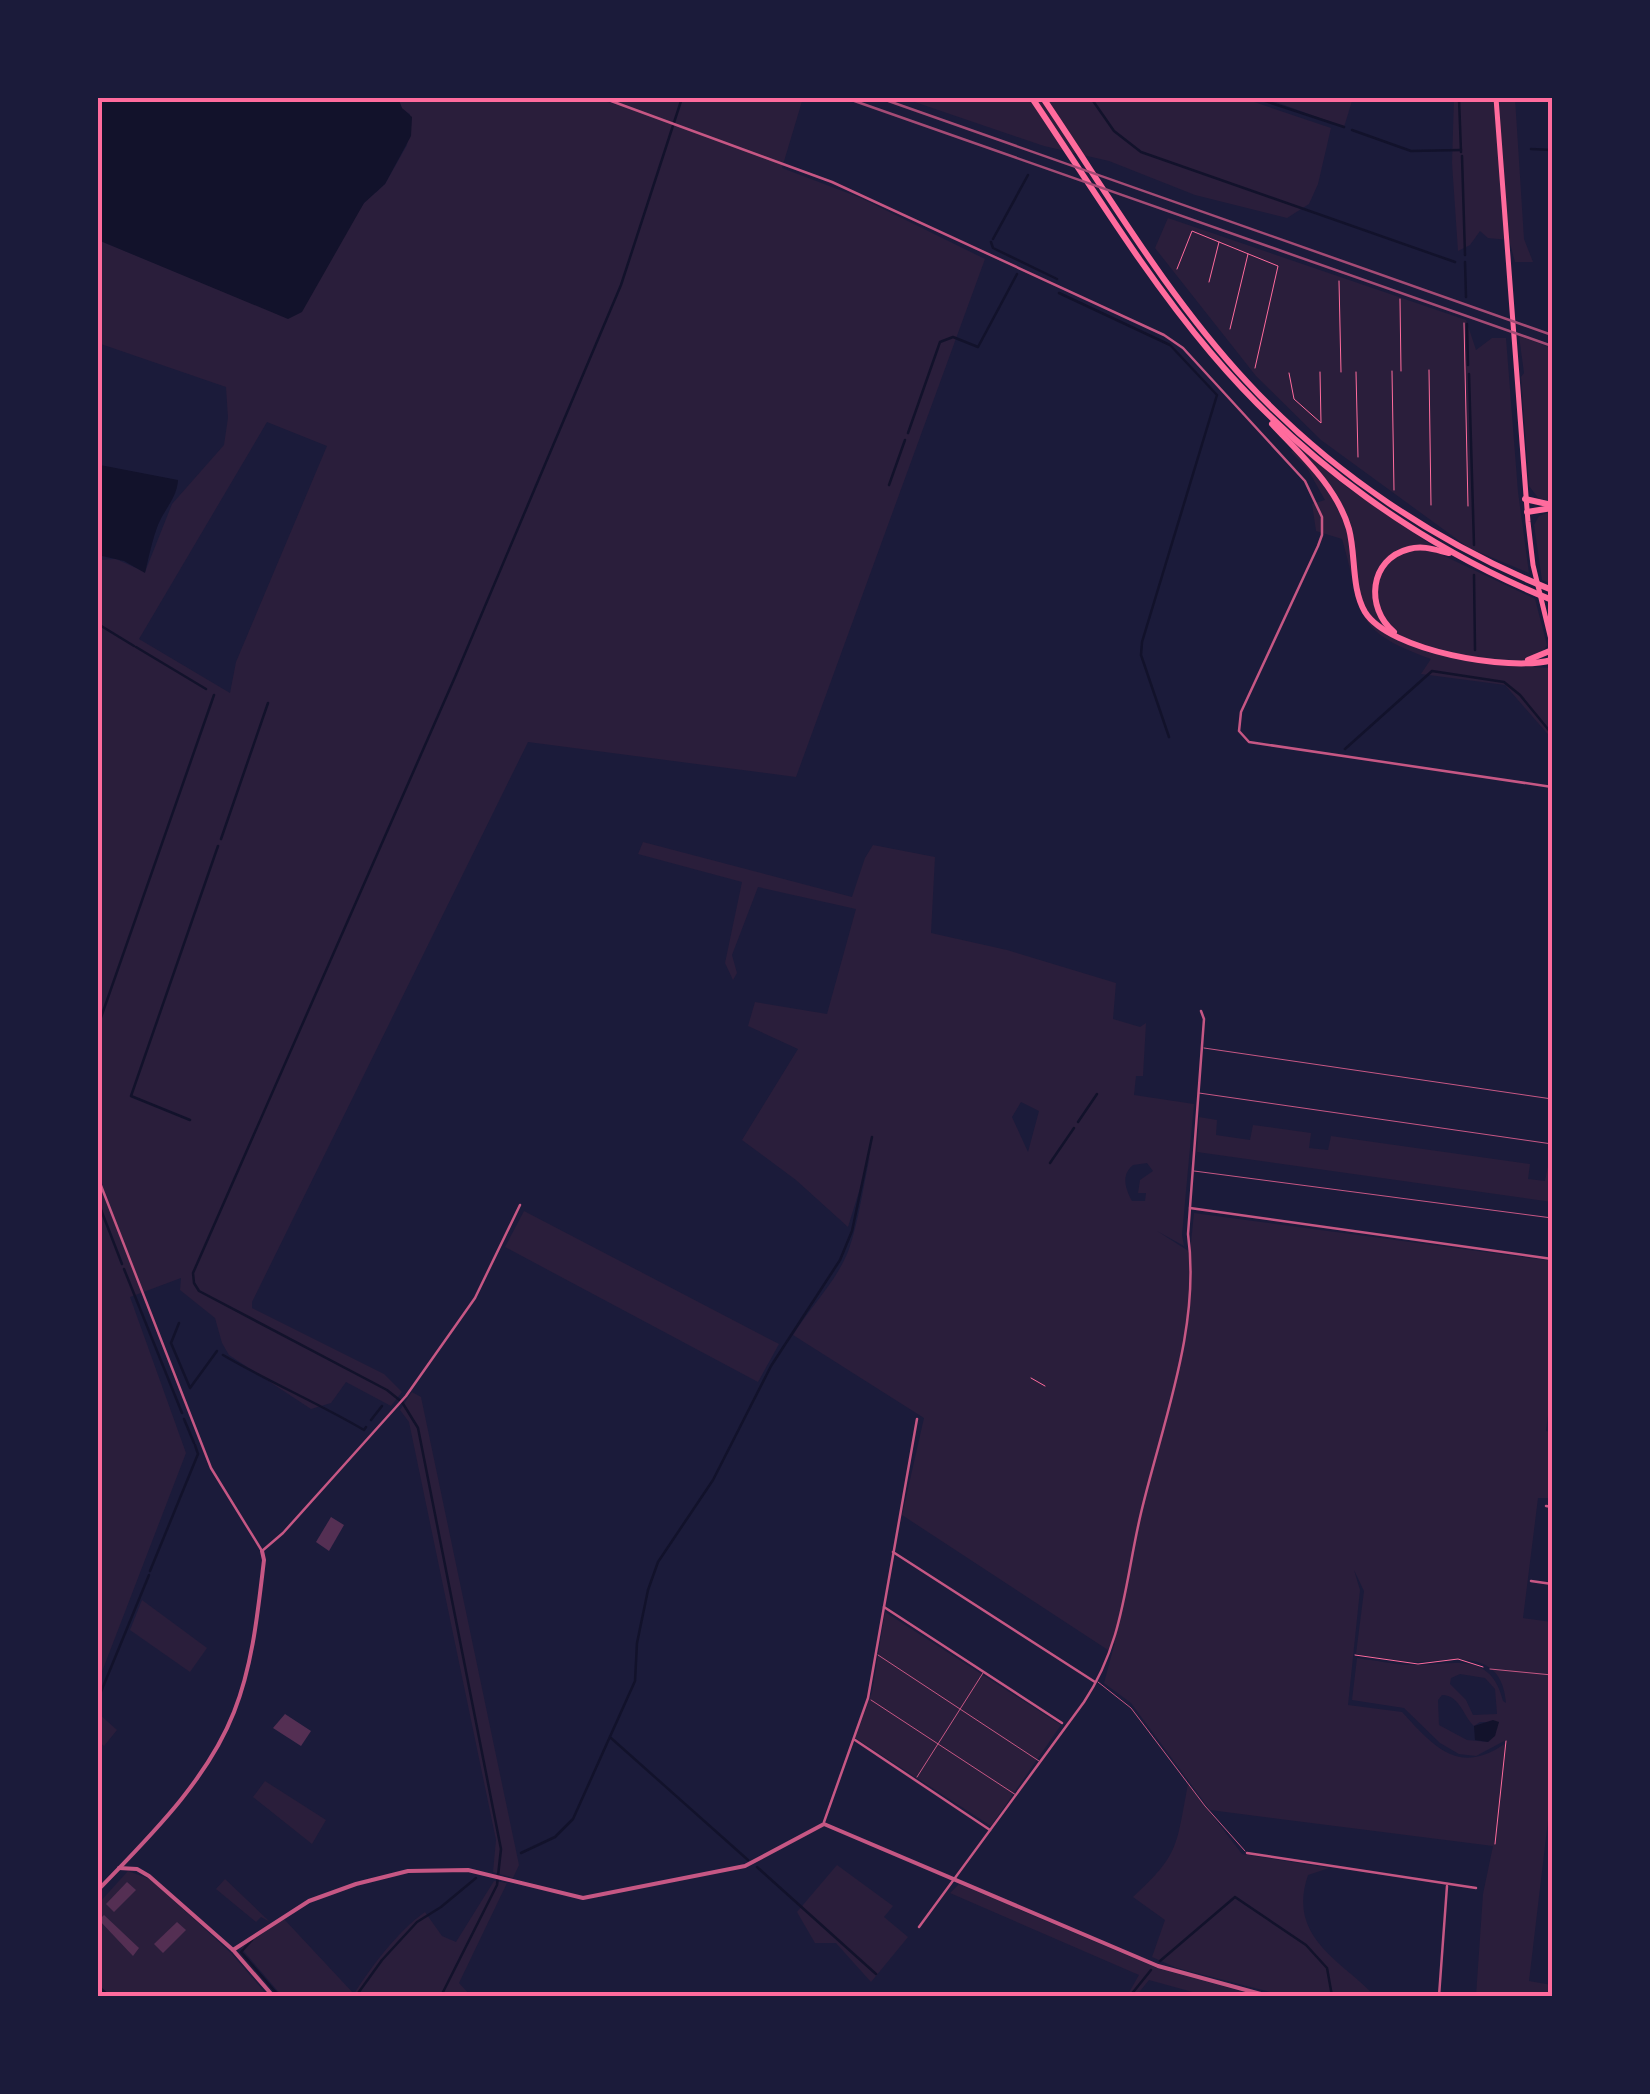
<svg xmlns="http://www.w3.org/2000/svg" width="1650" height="2094" viewBox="0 0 1650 2094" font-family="'Work Sans',sans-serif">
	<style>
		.green { fill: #2a1e3b; fill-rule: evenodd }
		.water { fill: #12122b }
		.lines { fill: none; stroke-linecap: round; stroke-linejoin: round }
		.stream { stroke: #12122b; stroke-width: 2.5 }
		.building { fill: #542f53 }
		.path { stroke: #ff6b9d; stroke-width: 1 }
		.service { stroke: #c65784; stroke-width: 1 }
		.minor { stroke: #c65784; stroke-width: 2.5 }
		.tertiary { stroke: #c65784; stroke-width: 4 }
		.secondary { stroke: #ff6b9d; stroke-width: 5 }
		.motorway { stroke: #ff6b9d; stroke-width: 6 }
		.tram { stroke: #a44b75; stroke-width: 2.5 }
		.rail { stroke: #a44b75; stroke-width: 2.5 }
		.neatline { fill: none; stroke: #ff6b9d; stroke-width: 4 }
	</style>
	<rect width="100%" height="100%" fill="#1b1b3a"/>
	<!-- green -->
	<g class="green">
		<path d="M398,98H595L617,105L618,101L610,98H803L782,168L861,198L985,259L796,777L528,742L252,1302V1308L384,1374L402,1392L391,1406L346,1382L331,1403L311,1409L229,1355L222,1343L215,1318L180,1290L181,1278L130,1297L186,1453L98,1682V555L101,560L116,559L145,572L172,504L224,445L228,418L226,387L98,343V240L288,318L364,203L385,184L407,145L410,114L402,109ZM267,422L327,446L236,662L230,693L139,639Z"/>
		<polygon points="903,98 1242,98 1331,128 1318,184 1309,204 1287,218 1195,195 1109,161 1044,146"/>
		<polygon points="1265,98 1353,98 1344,127"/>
		<polygon points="1454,98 1485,101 1485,98 1515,98 1524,239 1533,262 1515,262 1509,240 1488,238 1480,231 1470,245 1458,251 1452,163"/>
		<polygon points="1168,218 1466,320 1476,350 1492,338 1506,338 1518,492 1529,573 1469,548 1321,440 1256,376 1155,248"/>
		<polygon points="1519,336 1552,348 1552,501 1539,499 1529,486 1521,377 1524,373"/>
		<path d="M1297,445L1348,488L1436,548L1438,553L1535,599L1547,645L1544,650L1528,659L1532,667L1552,668V739L1505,685L1421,674L1431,659C1348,629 1364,613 1342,539L1316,531L1312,504L1325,500L1307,468L1291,452Z"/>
		<polygon points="1552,511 1552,584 1542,580 1534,525 1539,516"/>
		<path d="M643,842L852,897L865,858L873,845L935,857L931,933L1007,950L1116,983L1113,1019L1140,1027L1146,1023L1143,1076H1136L1134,1095L1194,1104L1182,1235L1184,1246L1157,1231L1190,1252L1194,1213L1552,1261V1384L1546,1431L1552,1432V1502L1549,1498H1538L1523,1618L1552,1622V1787L1529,1981L1552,1985V1996H1476L1483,1894L1493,1846L1210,1810L1131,1703L1104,1683L1115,1642L1108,1650L902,1515L924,1418L793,1335C811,1306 837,1281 849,1249C859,1220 863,1187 870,1156L848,1227L796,1180L742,1140L798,1049L748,1026L755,1002L827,1014L856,909L758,887L732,955L737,973L733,980L725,963L742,882L638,854ZM1021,1102L1039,1111L1028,1152L1012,1117ZM1147,1163L1153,1171L1140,1180L1138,1193H1146L1145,1201H1132C1125,1188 1121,1175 1133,1165ZM1354,1570L1364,1591L1356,1654C1376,1657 1400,1663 1420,1662C1458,1659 1502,1650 1506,1703L1503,1701C1490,1649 1451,1666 1412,1665C1394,1665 1375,1660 1357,1658L1352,1700L1404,1708L1440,1743L1459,1754L1476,1756L1506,1740V1743C1459,1776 1435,1748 1402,1712L1348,1705L1360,1590ZM1460,1674L1485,1678L1495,1689L1497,1714L1473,1715L1466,1700L1450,1684L1451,1678ZM1442,1695C1460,1695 1463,1716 1474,1726L1480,1722H1499L1488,1742L1467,1740L1439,1725L1438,1700Z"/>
		<polygon points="1199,1117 1217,1120 1216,1135 1250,1140 1253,1125 1311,1133 1309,1148 1328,1150 1331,1136 1530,1164 1528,1179 1545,1181 1548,1166 1552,1167 1552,1202 1197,1152"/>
		<polygon points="524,1211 779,1344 758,1382 505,1247"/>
		<polygon points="412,1392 421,1397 519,1865 513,1878 493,1872 496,1840 409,1422 400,1410"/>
		<polygon points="142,1600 207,1648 190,1672 130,1630"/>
		<polygon points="885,1612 1061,1725 991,1826 855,1738 872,1692"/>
		<polygon points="98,1713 117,1730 104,1746 98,1741"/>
		<polygon points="265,1781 326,1820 312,1844 253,1797"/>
		<path d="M1188,1784L1242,1854L1329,1868L1308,1875C1287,1937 1339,1959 1375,1996H1286L1177,1968L1152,1957L1165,1920L1133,1897C1180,1854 1176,1846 1188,1784Z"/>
		<polygon points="837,1865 893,1906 884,1917 908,1937 871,1982 836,1943 815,1943 797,1912"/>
		<polygon points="128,1871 150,1879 231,1953 268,1996 98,1996 98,1904"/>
		<polygon points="225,1879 270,1922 261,1917 256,1922 216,1889"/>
		<path d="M494,1881L507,1883L459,1983L471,1996H282L241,1948L284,1919L354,1994C371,1967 398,1931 425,1912L442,1936L456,1942Z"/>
		<polygon points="959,1884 1157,1968 1259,1996 1207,1996 1149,1980 1136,1996 1127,1996 1139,1975 950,1893"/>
	</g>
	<!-- water -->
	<g class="water">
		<polygon points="98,98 398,98 402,108 412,117 411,136 385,184 364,203 302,312 288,319 98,240"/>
		<path d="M100,465L178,480C177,498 165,508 158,525C152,541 149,556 145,573L124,561L98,555Z"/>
		<polygon points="1493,1720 1499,1722 1495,1736 1488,1742 1475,1740 1474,1726"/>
	</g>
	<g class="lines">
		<!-- stream -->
		<g class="stream">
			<polyline points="1091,98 1114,131 1141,152 1455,262"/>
			<polyline points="1256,98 1344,127"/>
			<polyline points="1459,98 1461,152"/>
			<polyline points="1352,130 1411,151 1461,150"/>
			<polyline points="1531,149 1552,150"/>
			<polyline points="1462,156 1465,255"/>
			<polyline points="993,239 1028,175"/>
			<polyline points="991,242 993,248 1057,279"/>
			<polyline points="1465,262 1466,297"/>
			<polyline points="1059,293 1170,345 1217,395 1142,642 1141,655 1169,737"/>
			<polyline points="1467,324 1468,365"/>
			<polyline points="1469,374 1474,545"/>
			<polyline points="908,433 940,342 953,337 978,347 1017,274"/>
			<polyline points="889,485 905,440"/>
			<polyline points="1474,575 1475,650"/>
			<polyline points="98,624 134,646"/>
			<polyline points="136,647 206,689"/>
			<polyline points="1345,749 1432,671 1504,682 1520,695 1552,734"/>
			<polyline points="221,839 268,703"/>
			<polyline points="98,1026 214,695"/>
			<polyline points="190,1120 131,1096 218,846"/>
			<polyline points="1078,1122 1097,1094"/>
			<polyline points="1050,1163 1074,1128"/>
			<polyline points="98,1202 122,1264"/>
			<polyline points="124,1269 182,1413"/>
			<polyline points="179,1323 171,1343 190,1388 217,1351"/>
			<path d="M223,1355C269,1382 318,1403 364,1430L366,1427"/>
			<polyline points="184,1419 194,1443"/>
			<polyline points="371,1420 382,1406"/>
			<polyline points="150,1571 198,1454 195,1445"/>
			<polyline points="98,1699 149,1575"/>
			<polyline points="611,1738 748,1860"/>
			<polyline points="521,1853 555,1837 573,1819 635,1681 637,1643 648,1590 658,1562 713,1480 771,1366 840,1260 852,1231 872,1137"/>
			<polyline points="757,1867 876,1974"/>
			<polyline points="252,1940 241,1952 279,1996"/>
			<polyline points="1160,1961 1235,1897 1306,1945 1327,1968 1332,1996"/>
			<polyline points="98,1986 109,1996"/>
			<polyline points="356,1996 382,1960 417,1922 441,1907 476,1878"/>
			<polyline points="441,1996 497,1885 501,1849 418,1428 402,1402 387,1390 199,1291 194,1283 193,1273 455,677 621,285 682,98"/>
			<polyline points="1130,1996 1151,1970"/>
		</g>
	</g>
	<!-- building -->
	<g class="building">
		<polygon points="331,1517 344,1525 329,1551 316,1542"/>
		<polygon points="285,1714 311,1731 301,1746 273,1728"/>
		<polygon points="127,1882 136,1890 114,1912 106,1904"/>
		<polygon points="104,1915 139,1948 133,1956 99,1920"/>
		<polygon points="177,1922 186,1930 163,1953 154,1944"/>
	</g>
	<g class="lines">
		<!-- path -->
		<g class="path">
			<polyline points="1177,269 1192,231 1278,266 1255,368"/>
			<polyline points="1339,281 1341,372"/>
			<polyline points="1209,282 1219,242"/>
			<polyline points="1400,299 1401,371"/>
			<polyline points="1464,323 1468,506"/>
			<polyline points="1230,329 1248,254"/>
			<polyline points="1429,370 1431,505"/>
			<polyline points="1392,371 1394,490"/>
			<polyline points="1356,372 1358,457"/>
			<polyline points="1289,373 1294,399 1321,423 1320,372"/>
			<polyline points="1031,1378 1045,1386"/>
			<polyline points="1355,1655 1418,1664 1458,1659 1483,1667"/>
			<polyline points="1495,1844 1506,1741"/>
		</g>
		<!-- service -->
		<g class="service">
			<polyline points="1204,1048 1552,1099"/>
			<polyline points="1199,1093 1552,1144"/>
			<polyline points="1194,1171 1552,1218"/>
			<polyline points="878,1655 1039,1761"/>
			<polyline points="1490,1669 1552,1675"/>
			<polyline points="1098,1682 1131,1708 1205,1806 1245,1851"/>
			<polyline points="871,1700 1016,1795"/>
			<polyline points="917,1777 983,1673"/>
		</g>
		<!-- minor -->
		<g class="minor">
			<polyline points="603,98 832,182 1164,335 1183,348 1305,481 1322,517 1322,535 1318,546 1241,712 1239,731 1249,742 1552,787"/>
			<polyline points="98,1178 211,1468 262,1551 283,1533 406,1396 475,1298 520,1205"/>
			<polyline points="1190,1208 1552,1259"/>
			<polyline points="1546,1506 1552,1507"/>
			<polyline points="893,1552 1095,1682"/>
			<polyline points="1531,1581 1552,1584"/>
			<polyline points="884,1607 1062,1723"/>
			<polyline points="855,1740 990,1830"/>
			<polyline points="824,1822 868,1698 917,1419"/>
			<polyline points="1247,1853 1476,1888"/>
			<path d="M919,1927L1084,1702C1124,1642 1125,1580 1141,1513C1162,1424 1201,1327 1188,1234L1204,1019L1201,1011"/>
			<polyline points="1439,1996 1447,1886"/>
		</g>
		<!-- tertiary -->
		<g class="tertiary">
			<polyline points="119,1868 137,1869 149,1876 233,1950 273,1996"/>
			<path d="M98,1890C148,1838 207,1781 234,1712C253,1664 258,1610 264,1560L262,1551"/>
			<polyline points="233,1950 309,1901 356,1884 408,1871 468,1870 583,1898 745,1866 824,1824 1158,1966 1268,1996"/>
		</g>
		<!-- secondary -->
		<polyline class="secondary" points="1496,98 1528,522 1533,565 1552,644"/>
		<!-- motorway -->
		<g class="motorway">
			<path d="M1032,98C1090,184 1144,274 1211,353C1303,462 1421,547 1552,600"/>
			<path d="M1043,98C1108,194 1167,296 1247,382C1331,473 1438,544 1552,590"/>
			<path d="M1272,424C1301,455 1337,487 1349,529C1356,555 1351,588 1365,612C1389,651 1510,672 1552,660"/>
			<polyline points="1525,499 1552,505"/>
			<polyline points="1527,512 1552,508"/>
			<path d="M1394,632C1365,608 1369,559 1409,549C1423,545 1436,550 1449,553"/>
			<polyline points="1528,660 1552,650"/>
		</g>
		<!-- tram -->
		<polyline class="tram" points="846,98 1552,346"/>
		<!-- rail -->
		<polyline class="rail" points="880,98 1552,335"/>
	</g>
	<!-- border -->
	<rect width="1650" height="2094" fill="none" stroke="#1b1b3a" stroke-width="200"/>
	<rect x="100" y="100" width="1450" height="1894" class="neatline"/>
</svg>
